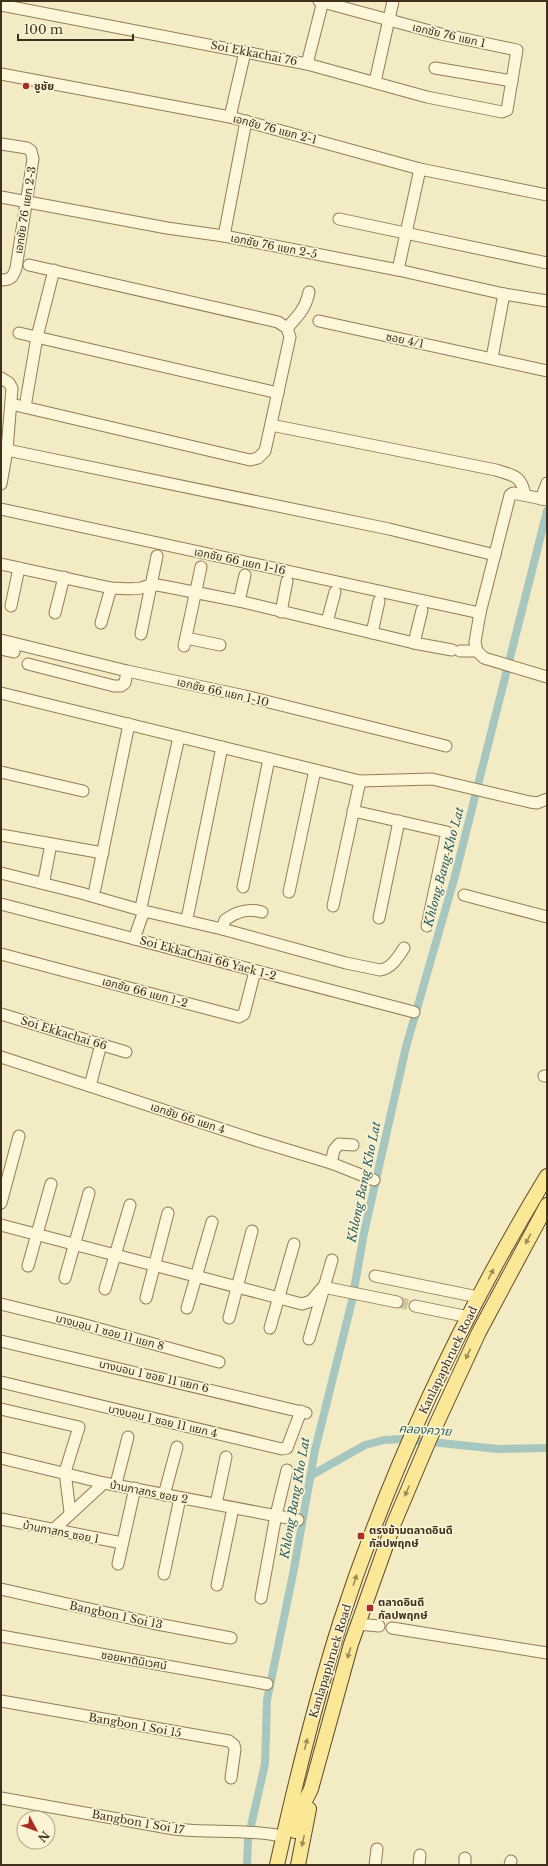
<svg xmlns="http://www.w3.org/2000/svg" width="548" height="1866" viewBox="0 0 548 1866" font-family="'Libre Baskerville','Noto Sans Thai',serif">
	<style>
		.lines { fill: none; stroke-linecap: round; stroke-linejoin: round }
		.canal { stroke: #a6c6c0; stroke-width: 8 }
		.minor-tunnel { stroke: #cfc6a2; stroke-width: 11; stroke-dasharray: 11 5.5; stroke-linecap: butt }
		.minor-casing { stroke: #917d57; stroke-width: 13 }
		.major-casing { stroke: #5e492c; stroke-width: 16 }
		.minor { stroke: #fdf6d8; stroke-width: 11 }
		.major { stroke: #fbe897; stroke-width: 14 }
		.oneway { fill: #9d8c5a }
		.poi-dot { fill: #a82f1f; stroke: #faf3d4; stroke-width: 1.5 }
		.labels { text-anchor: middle; stroke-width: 3.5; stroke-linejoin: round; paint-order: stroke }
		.street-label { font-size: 11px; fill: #3f311d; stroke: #faf3d4 }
		.poi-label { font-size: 11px; font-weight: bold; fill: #3f311d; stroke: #faf3d4; text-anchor: start }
		.water-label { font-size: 12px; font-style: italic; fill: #2a5d60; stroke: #faf3d4 }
	</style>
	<rect width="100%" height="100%" fill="#f3ebc3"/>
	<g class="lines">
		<!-- canal -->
		<g class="canal">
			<polyline points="310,1476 365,1445 384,1440 402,1439 498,1449 547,1448"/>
			<polyline points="247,1865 248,1839 265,1764 267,1700 294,1569 315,1450 352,1301 364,1233 406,1047 455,876 547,511"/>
		</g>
		<!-- minor-tunnel -->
		<polyline class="minor-tunnel" points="397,1302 415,1306"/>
		<defs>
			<g id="minor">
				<polyline points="1,5 307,64 427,97 502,112 507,110 517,50 441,34 319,1"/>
				<polyline points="307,64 323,1"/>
				<polyline points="435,68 512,81"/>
				<polyline points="1,74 230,117 420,169 547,195"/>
				<polyline points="375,82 393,1"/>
				<polyline points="230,117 245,52"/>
				<path d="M1,144L27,148L31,151L33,159L16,268C13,277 11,280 1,280"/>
				<polyline points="1,197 167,228 224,236 398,270 504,294 547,301"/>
				<polyline points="339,219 547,263"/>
				<polyline points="224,236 246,121"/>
				<polyline points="398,270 420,169"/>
				<polyline points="319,321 547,371"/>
				<path d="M287,328C298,316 306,308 309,292"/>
				<polyline points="19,333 278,393"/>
				<polyline points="492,358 504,294"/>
				<polyline points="1,378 9,383 12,388 7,450 1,484"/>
				<polyline points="11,404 250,460 258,458 265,451 290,337 287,328 278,322 29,265"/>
				<polyline points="25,407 37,337 54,270"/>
				<path d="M271,425L496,470C514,476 521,475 525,495"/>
				<polyline points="7,450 389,529 495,555"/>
				<polyline points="541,499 547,483"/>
				<polyline points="547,500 513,493 510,495 480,613 475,642 477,651 484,658 547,677"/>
				<polyline points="1,509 480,613"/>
				<path d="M1,564L111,588C121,588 131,590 141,588C151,585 151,584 163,586L239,601L414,643L452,650"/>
				<polyline points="239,601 245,575"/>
				<polyline points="11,606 19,568"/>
				<polyline points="281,612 287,581"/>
				<polyline points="55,613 64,577"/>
				<polyline points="327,622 335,592"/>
				<polyline points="101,623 111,588"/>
				<polyline points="372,633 379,601"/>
				<polyline points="141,634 157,556"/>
				<polyline points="186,638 220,645"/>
				<polyline points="1,640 127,671 245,696 446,746"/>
				<polyline points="414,643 422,610"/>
				<polyline points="184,646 201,567"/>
				<polyline points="1,649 14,652"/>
				<polyline points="460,651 477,651"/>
				<polyline points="28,664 114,686 121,686 125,683 127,671"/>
				<polyline points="1,693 360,781 432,779 530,802 537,803 547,799"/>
				<polyline points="1,772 83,791"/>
				<polyline points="353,811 447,832 427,926"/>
				<polyline points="1,835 103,853"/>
				<path d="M1,873L81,893L144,911L222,929L346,963L380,970C391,969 398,957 404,948"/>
				<polyline points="44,880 51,844"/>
				<polyline points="243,887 269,759"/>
				<polyline points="95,889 129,724"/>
				<polyline points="289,892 315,770"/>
				<polyline points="464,895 547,917"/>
				<polyline points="142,903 179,737"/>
				<polyline points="1,904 414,1012"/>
				<polyline points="333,906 360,781"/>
				<polyline points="188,914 222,747"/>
				<polyline points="379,918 399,821"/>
				<path d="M222,929L225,920C237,911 248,908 262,912"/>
				<polyline points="134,939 144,911"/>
				<polyline points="1,954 239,1017 244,1014 255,971"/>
				<polyline points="1,1014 126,1052"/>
				<polyline points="1,1057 255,1140 331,1163 374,1180"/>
				<polyline points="544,1076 547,1076"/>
				<polyline points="90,1086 101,1044"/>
				<polyline points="331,1163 334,1150 339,1144 353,1145"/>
				<polyline points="1,1203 19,1136"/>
				<polyline points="1,1225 302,1304 311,1301 323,1287 397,1302"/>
				<polyline points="28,1266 51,1184"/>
				<polyline points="375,1276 478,1297"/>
				<polyline points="65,1278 89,1193"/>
				<polyline points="105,1289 130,1205"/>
				<polyline points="146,1298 168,1213"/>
				<polyline points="1,1304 78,1323 219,1362"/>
				<polyline points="415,1306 469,1317"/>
				<polyline points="187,1308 212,1222"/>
				<polyline points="229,1318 252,1231"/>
				<polyline points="270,1328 294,1244"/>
				<polyline points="309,1339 332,1260"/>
				<polyline points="1,1341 306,1413"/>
				<polyline points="1,1382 282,1449 287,1448 301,1411"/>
				<polyline points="1,1409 79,1427 65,1472 70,1512"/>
				<polyline points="1,1458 104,1483 298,1520"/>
				<polyline points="116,1484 128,1437"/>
				<polyline points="164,1495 177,1447"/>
				<polyline points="216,1504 226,1457"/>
				<polyline points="1,1519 122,1543"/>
				<polyline points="53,1530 104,1483"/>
				<polyline points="118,1564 135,1488"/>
				<polyline points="164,1574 180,1498"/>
				<polyline points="217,1585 233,1508"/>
				<polyline points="1,1589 152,1623 231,1638"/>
				<polyline points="261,1598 276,1515 287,1470"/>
				<polyline points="358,1624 379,1626"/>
				<polyline points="392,1628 547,1653"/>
				<polyline points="1,1636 267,1684"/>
				<polyline points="1,1701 229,1741 234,1745 235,1749 231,1778"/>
				<path d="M1,1798L174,1829C208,1833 242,1829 276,1835"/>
				<polyline points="375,1865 377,1849"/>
				<polyline points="419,1865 420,1855"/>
				<polyline points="465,1865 465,1858"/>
				<polyline points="510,1865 511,1861"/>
			</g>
			<g id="major">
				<polyline points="295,1831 298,1815 311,1789 351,1644 394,1523 430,1438 479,1332 547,1205"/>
				<path d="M277,1865C295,1784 315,1702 340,1623C391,1467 462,1316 547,1176"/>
				<polyline points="298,1865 309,1809"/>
			</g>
		</defs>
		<!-- minor casing -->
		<use href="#minor" class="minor-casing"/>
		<!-- major casing -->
		<use href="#major" class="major-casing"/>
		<!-- minor -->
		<use href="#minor" class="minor"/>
		<!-- major -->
		<use href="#major" class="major"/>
	</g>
	<!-- one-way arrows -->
	<defs><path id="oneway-solid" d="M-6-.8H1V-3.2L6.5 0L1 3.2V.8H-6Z"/></defs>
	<g class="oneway">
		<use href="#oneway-solid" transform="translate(528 1239) rotate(118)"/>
		<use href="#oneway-solid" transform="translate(491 1274) rotate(-62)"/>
		<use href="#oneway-solid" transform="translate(468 1354) rotate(115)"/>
		<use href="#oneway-solid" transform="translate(407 1491) rotate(113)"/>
		<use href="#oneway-solid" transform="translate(355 1580) rotate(-71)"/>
		<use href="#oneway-solid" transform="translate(349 1653) rotate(107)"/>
		<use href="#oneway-solid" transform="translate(306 1744) rotate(-76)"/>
		<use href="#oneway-solid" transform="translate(303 1841) rotate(102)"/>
	</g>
	<!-- markers -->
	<g class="poi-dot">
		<circle cx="26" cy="86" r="4"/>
		<rect x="357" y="1532" width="8" height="8" rx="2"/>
		<rect x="366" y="1604" width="8" height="8" rx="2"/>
	</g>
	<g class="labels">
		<!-- street labels -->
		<g class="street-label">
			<text transform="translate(449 35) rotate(13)" y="4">เอกชัย 76 แยก 1</text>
			<text transform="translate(254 53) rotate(11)" y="4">Soi Ekkachai 76</text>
			<text transform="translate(275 129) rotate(15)" y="4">เอกชัย 76 แยก 2-1</text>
			<text transform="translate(25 210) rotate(-81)" y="4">เอกชัย 76 แยก 2-3</text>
			<text transform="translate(274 246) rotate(11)" y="4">เอกชัย 76 แยก 2-5</text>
			<text transform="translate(405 340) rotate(12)" y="4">ซอย 4/1</text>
			<text transform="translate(240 561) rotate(12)" y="4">เอกชัย 66 แยก 1-16</text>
			<text transform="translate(223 692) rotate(13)" y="4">เอกชัย 66 แยก 1-10</text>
			<text transform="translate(208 958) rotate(15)" y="4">Soi EkkaChai 66 Yaek 1-2</text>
			<text transform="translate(145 992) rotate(15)" y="4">เอกชัย 66 แยก 1-2</text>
			<text transform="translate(64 1033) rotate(17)" y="4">Soi Ekkachai 66</text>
			<text transform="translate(188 1118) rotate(18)" y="4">เอกชัย 66 แยก 4</text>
			<text transform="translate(110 1332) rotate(15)" y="4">บางบอน 1 ซอย 11 แยก 8</text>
			<text transform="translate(448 1360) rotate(-64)" y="4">Kanlapaphruek Road</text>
			<text transform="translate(154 1376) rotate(13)" y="4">บางบอน 1 ซอย 11 แยก 6</text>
			<text transform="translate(163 1421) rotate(13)" y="4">บางบอน 1 ซอย 11 แยก 4</text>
			<text transform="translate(149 1492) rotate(11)" y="4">บ้านภาสกร ซอย 2</text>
			<text transform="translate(61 1532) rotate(11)" y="4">บ้านภาสกร ซอย 1</text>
			<text transform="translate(116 1615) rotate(12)" y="4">Bangbon 1 Soi 13</text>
			<text transform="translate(134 1660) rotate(10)" y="4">ซอยผาตินิเวศน์</text>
			<text transform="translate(330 1661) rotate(-73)" y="4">Kanlapaphruek Road</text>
			<text transform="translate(135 1725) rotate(10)" y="4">Bangbon 1 Soi 15</text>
			<text transform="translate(138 1822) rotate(10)" y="4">Bangbon 1 Soi 17</text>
		</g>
		<!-- poi labels -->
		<g class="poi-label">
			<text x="34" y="90">ชูชัย</text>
			<text x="369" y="1534">ตรงข้ามตลาดอินดี<tspan x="369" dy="13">กัลปพฤกษ์</tspan></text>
			<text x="378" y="1606">ตลาดอินดี<tspan x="378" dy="13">กัลปพฤกษ์</tspan></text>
		</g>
		<!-- water labels -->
		<g class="water-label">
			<text transform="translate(444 867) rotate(-75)" y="4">Khlong Bang Kho Lat</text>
			<text transform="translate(364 1182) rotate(-78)" y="4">Khlong Bang Kho Lat</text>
			<text transform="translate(425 1430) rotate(4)" y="4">คลองควาย</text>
			<text transform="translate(295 1498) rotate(-80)" y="4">Khlong Bang Kho Lat</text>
		</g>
	</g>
	<!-- border -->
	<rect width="548" height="1866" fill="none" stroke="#3f311d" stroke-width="4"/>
	<!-- north arrow -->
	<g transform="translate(36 1830) rotate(131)"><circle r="19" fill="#faf3d4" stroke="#afa58b"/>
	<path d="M0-3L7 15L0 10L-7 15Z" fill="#a82f1f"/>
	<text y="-6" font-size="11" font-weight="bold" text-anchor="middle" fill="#3f311d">N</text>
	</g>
	<!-- scale -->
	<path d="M18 34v6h115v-6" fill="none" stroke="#3f311d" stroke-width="2"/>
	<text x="24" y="34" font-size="12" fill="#3f311d" stroke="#faf3d4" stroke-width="3" paint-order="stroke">100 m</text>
</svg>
